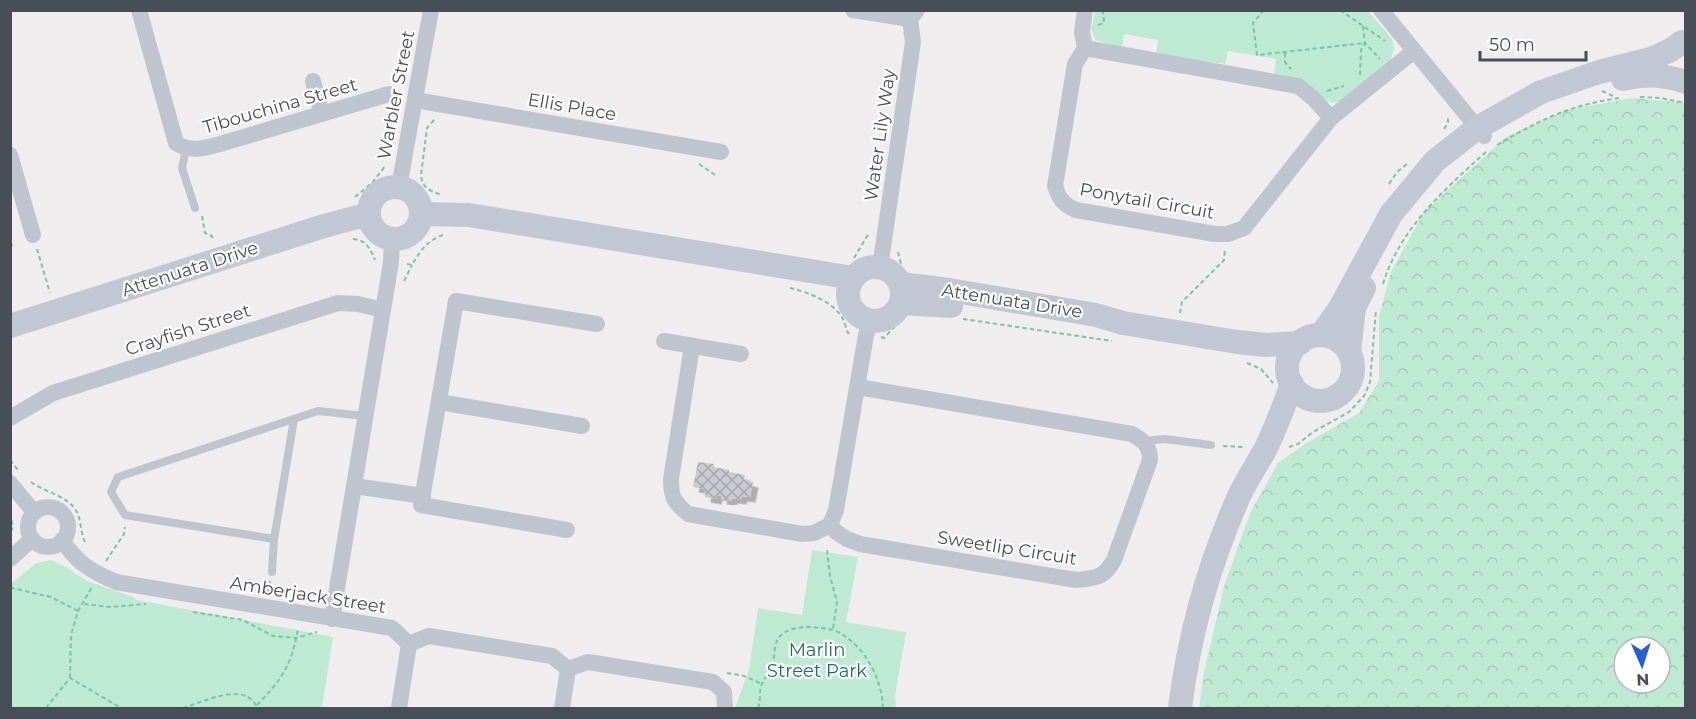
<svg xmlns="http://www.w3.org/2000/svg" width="1696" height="719" viewBox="0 0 1696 719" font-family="Montserrat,sans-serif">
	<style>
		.forest { fill: url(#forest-crowns); fill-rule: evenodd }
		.green { fill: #beead4 }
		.building { fill: url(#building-cross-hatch); filter: url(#shadow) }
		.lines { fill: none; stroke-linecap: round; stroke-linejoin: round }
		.path { stroke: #79c5a8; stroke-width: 2; stroke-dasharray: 4.5 3; stroke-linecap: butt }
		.lane { stroke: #bfc5ce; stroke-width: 8 }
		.street { stroke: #bfc5ce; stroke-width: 16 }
		.secondary { stroke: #c1c8d4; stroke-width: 24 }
		.labels { text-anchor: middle; stroke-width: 4.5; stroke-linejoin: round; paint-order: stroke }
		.street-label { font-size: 18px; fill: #474e58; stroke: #fff }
		.park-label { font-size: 18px; fill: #1e7252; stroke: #fff }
	</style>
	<defs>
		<pattern id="forest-crowns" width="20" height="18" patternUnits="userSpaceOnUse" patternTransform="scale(1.5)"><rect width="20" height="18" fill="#beead4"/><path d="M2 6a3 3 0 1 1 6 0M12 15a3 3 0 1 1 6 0" fill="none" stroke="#a5cab8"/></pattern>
		<pattern id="building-cross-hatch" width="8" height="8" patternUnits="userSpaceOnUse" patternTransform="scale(1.5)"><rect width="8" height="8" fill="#cacbd1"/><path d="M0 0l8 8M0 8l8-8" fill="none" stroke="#a6a7ac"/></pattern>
		<filter id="shadow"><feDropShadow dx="5.5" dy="5.5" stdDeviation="0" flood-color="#0004"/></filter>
	</defs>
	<rect width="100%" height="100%" fill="#efeded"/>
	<!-- forest -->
	<path class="forest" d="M1632,98L1685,103V708H1199L1204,672L1225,583L1251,511L1278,463L1305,444L1359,413L1379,381V316L1391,272L1424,212L1506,137L1566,110ZM1624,647H1660V683H1624Z"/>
	<!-- green -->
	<g class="green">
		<polygon points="1095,11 1368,11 1392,39 1394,48 1391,59 1350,96 1342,101 1332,103 1322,98 1300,79 1274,73 1276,59 1228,51 1225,64 1156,54 1158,40 1124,34 1122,48 1096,40 1091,30"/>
		<polygon points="812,550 858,557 846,622 906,632 895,696 896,708 735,708 749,670 758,608 802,615"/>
		<polygon points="51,560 66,567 87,581 133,597 137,600 333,637 322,708 11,708 11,584 36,563"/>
	</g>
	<!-- building -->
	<polygon class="building" points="698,462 714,464 714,467 729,470 729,472 745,475 744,480 753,482 750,497 742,496 741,499 732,498 732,501 721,499 722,496 717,495 716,499 705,497 706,489 693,487"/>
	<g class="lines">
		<!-- path -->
		<g class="path">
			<polyline points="1264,10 1253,23 1257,55 1365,43"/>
			<polyline points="1340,10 1385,41"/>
			<polyline points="1098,25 1104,23 1103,10"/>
			<polyline points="1363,26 1365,43 1380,59"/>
			<polyline points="1285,53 1285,62 1291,69"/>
			<polyline points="1360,75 1361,50 1365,43"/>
			<polyline points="1327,91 1344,86"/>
			<polyline points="1602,91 1613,96"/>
			<polyline points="1640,97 1660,98 1686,103"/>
			<path d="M434,120L427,128L421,175C422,188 430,191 442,195"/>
			<polyline points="1444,129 1448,123 1448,118"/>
			<path d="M1497,145C1539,120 1570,105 1619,98"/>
			<polyline points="699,164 715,175"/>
			<polyline points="1389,184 1397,172 1407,164"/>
			<polyline points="355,197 372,183 386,165"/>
			<polyline points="202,216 205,233 212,236 213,241"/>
			<path d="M353,239C366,240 370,248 375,260"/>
			<polyline points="10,242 13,247"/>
			<polyline points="37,249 50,293"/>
			<polyline points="898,252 901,264"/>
			<polyline points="854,258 869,233"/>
			<path d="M407,264L412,265C422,248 427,241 445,234"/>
			<polyline points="404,281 412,265"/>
			<path d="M1383,284C1400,228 1445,189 1487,151"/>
			<path d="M790,288C808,292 834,302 843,319C845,323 846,329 848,333H851"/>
			<polyline points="1180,313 1182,302 1224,260 1225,249"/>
			<polyline points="963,319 1112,341"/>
			<polyline points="881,337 884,338 898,323"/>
			<polyline points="1247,363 1261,369 1273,383"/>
			<polyline points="1223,446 1244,447"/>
			<polyline points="1289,447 1298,444 1313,432 1349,412 1364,396 1370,382 1376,310"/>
			<polyline points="10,460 18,470"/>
			<path d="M31,482C46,493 70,496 78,514C81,523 81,534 85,542"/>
			<polyline points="10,513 13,527 10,533"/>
			<polyline points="827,550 830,576 837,602 833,629"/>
			<polyline points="106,561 124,534 125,527"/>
			<polyline points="10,579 12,588 51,597 78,611"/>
			<polyline points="268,593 270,581"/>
			<polyline points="84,604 110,607 146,604"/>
			<polyline points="193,612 243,620 273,636 296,638 317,632"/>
			<polyline points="727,673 744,676 762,684"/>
			<polyline points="70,678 71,635 78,611 92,587"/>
			<path d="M257,705C282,679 292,665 298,628"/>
			<polyline points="46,708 70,678 121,708"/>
			<path d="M183,708C203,702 247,680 257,708"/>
			<path d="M758,708C761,701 759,694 761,686C763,679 770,673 772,666C776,655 772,644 781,635C789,628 800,627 811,627C820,628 831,628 838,632C865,646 882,679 883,708"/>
		</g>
		<!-- lane -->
		<g class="lane">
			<polyline points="186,149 182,168 195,208"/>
			<polyline points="1144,441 1165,439 1211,445"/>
			<polyline points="274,539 125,515 111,492 118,477 318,411 365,416"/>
			<polyline points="272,572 274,539 294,419"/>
		</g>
		<!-- street -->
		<g class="street">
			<path d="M139,10L176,143C192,153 203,148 220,144L389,94"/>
			<polyline points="853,10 910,19"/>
			<path d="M1085,10L1082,32L1085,48L1075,64L1055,186C1059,199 1064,205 1076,210L1215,234H1228L1244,228L1331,118L1414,51"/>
			<polyline points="1381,10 1484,136"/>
			<polyline points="1085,48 1298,86 1313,98 1331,118"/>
			<polyline points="313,81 322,114"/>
			<polyline points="415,100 721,152"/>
			<polyline points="10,155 33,235"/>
			<polyline points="399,187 431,10"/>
			<polyline points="880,267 913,42 910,19 917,10"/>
			<polyline points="664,341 741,354"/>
			<path d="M692,346L671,479C671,498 674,502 688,514L802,534L814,533L830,525"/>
			<path d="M858,387L1132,434C1144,441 1150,446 1150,460L1114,560C1104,578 1096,578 1076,580L860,544L847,539L836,532L830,525L836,510L866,335L871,321"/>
			<polyline points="439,402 582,426"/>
			<polyline points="10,418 53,393 338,303 358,304 383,310"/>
			<polyline points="10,483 34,512"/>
			<polyline points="354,486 423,496"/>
			<circle cx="48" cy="527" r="20"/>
			<polyline points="567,530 421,505 456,301 597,324"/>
			<path d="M62,540C78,564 91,571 116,582L392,628L409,644L429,636L552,656L568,669L588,662L713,682L724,692L725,708"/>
			<polyline points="10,559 32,539"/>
			<polyline points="332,619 391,262 392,238"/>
			<polyline points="399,708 409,644"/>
			<polyline points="562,708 568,669"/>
		</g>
		<!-- secondary -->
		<g class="secondary">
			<path d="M1623,79C1646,73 1664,75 1686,82"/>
			<circle cx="395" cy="213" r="26"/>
			<polyline points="421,214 469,215 853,278"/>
			<circle cx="875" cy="294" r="27"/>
			<polyline points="901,284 949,290 1096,315 1123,323 1237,342 1266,345 1300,343"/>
			<polyline points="901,303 951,306"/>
			<polyline points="10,326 324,226 369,214"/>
			<polyline points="1321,335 1340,308 1391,214 1435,161 1477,128 1541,92 1599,72 1651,59 1671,50 1682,42"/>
			<circle cx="1320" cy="368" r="33"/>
			<polyline points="1349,352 1354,308 1364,288"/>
			<path d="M1180,708C1189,635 1209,564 1239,496C1247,480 1257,464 1266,448C1276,428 1284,405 1292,384"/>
		</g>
	</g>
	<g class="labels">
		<!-- street labels -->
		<g class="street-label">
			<text transform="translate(396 95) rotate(-79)" y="6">Warbler Street</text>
			<text transform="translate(280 106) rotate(-16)" y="6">Tibouchina Street</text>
			<text transform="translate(572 107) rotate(10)" y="6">Ellis Place</text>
			<text transform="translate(880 135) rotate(-82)" y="6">Water Lily Way</text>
			<text transform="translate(1147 201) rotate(10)" y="6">Ponytail Circuit</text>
			<text transform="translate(190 269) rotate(-18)" y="6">Attenuata Drive</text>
			<text transform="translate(1012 301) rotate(9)" y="6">Attenuata Drive</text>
			<text transform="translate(188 330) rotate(-18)" y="6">Crayfish Street</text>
			<text transform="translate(1007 548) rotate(9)" y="6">Sweetlip Circuit</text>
			<text transform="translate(308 595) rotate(9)" y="6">Amberjack Street</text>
		</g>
		<!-- park labels -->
		<g class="park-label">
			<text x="817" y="656">Marlin<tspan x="817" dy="21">Street Park</tspan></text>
		</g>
	</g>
	<!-- border -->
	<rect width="1696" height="719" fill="none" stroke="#474e58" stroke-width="24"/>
	<!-- north arrow -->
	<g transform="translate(1642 665) rotate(177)"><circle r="28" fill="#ffffff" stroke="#b5b8bc" stroke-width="1.5"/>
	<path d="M0-4.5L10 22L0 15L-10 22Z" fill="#285ecd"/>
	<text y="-9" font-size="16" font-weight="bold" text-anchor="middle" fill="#474e58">N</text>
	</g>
	<!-- scale -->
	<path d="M1480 51v9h106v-9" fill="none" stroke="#474e58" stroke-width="3"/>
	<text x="1489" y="51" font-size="18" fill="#474e58" stroke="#ffffff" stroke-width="4.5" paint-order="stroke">50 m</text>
</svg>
